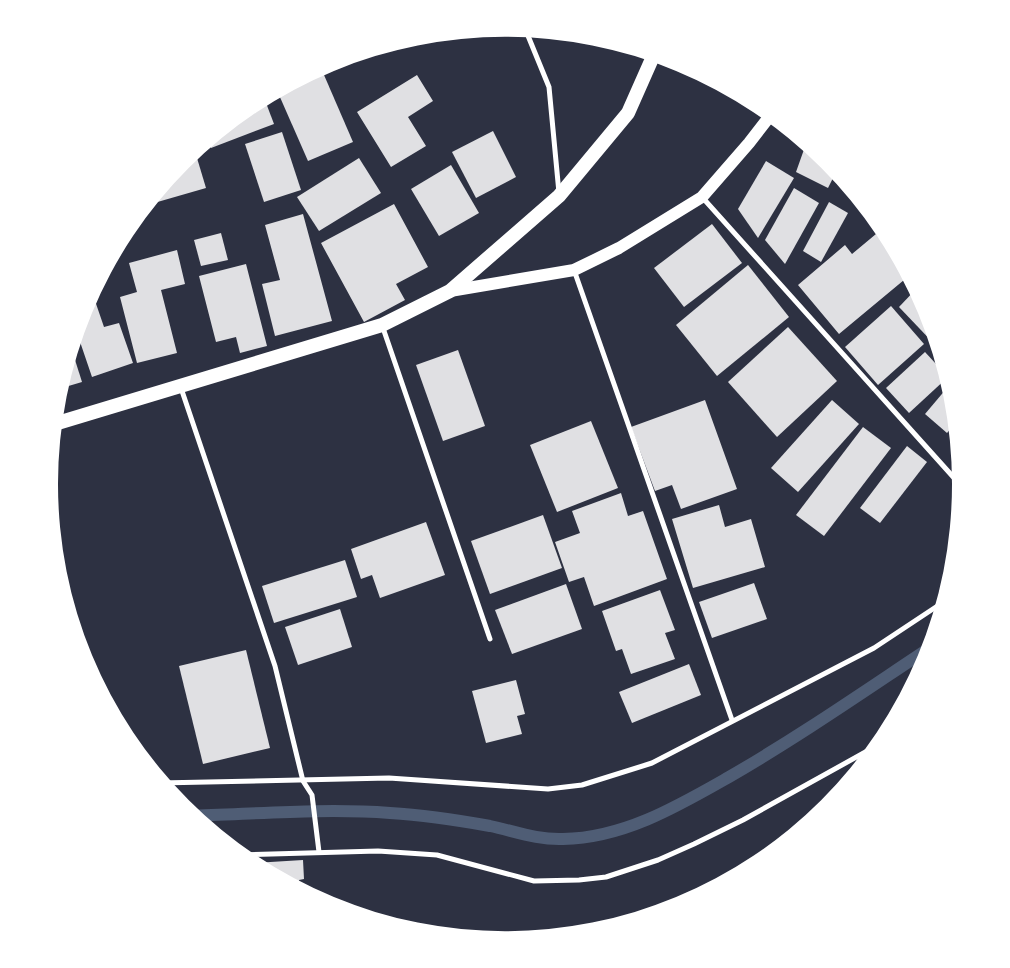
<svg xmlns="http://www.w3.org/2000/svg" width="1010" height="968" viewBox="0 0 1010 968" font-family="Raleway,sans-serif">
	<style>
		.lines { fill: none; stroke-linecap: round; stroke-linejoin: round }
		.stream { stroke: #4f5d75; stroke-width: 12 }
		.building { fill: #e0e0e3 }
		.service { stroke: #fff; stroke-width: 5 }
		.tertiary { stroke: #fff; stroke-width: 12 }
		.secondary { stroke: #fff; stroke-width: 14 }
	</style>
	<rect width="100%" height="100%" fill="#2d3142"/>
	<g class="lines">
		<!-- stream -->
		<path class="stream" d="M189,816C256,814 324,808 390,813C424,815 457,820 490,826C514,831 537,840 563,839C624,838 678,806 729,777C800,736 866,690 934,645"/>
	</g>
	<!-- building -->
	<g class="building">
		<polygon points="389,41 369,57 363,49"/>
		<polygon points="321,68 353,142 308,161 276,88"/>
		<polygon points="417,75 433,101 408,117 426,146 391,167 357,112"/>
		<polygon points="263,95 274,124 211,148 206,138 250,102"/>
		<polygon points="493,131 516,177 476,198 452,152"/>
		<polygon points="796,131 830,159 838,168 828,188 796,172 807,141 794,137"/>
		<polygon points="282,132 301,190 264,202 245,144"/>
		<polygon points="194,148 206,188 154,203 152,194 180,159"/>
		<polygon points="359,158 381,193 319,231 297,197"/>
		<polygon points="766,161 794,178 758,238 738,209"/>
		<polygon points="451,165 479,213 439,236 411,189"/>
		<polygon points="794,188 819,203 785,264 765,240"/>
		<polygon points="829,202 848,213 821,262 803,251"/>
		<polygon points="394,204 428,267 396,284 405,300 364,322 321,243"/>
		<polygon points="303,214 332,321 275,336 262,284 280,280 265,225"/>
		<polygon points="712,224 742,263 684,307 654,268"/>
		<polygon points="221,233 228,260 201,266 194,240"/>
		<polygon points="876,234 910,275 839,334 798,285 845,245 852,254"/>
		<polygon points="177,250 185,284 161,290 177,353 137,363 120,297 137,292 129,263"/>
		<polygon points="246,264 267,346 240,353 236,337 216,342 199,276"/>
		<polygon points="748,265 789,317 717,376 676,325"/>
		<polygon points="918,287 930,309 941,346 939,349 899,307"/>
		<polygon points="93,295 104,327 119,323 133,363 92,377 75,327 86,298"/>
		<polygon points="891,306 924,344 878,385 845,347"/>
		<polygon points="788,327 837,381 777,437 728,382"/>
		<polygon points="70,344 82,382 55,390"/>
		<polygon points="458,350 485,426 443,441 416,365"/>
		<polygon points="925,352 948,377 909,413 886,388"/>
		<polygon points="952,382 958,420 947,433 925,414"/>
		<polygon points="705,400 737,489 681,509 672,485 655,491 631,427"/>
		<polygon points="832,400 859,424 798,492 771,468"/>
		<polygon points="591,421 618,488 557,512 530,445"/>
		<polygon points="863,427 891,448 824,536 796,515"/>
		<polygon points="907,446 927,462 880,523 860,508"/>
		<polygon points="621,493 628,516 643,511 667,579 594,606 584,577 569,582 555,542 580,533 572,511"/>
		<polygon points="719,505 725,527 751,519 765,567 693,588 672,519"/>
		<polygon points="543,515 562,568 490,594 471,541"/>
		<polygon points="426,522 445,575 380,598 372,575 361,579 351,549"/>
		<polygon points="345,560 357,597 274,623 262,586"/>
		<polygon points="754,583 767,619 712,638 699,602"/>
		<polygon points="566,584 582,629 512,654 495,610"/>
		<polygon points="660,590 675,630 665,633 675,659 631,674 622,649 616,651 602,611"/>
		<polygon points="340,609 352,647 298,665 285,627"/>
		<polygon points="246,650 270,748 203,764 179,666"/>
		<polygon points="689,664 701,695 632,723 619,692"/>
		<polygon points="516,680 525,714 517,716 522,734 486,743 472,691"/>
		<polygon points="303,860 304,879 299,880 300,893 254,869 254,863"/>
	</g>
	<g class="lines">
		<!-- service -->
		<g class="service">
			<polyline points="524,26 549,87 559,193"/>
			<polyline points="702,197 964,489"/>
			<polyline points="574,270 732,720"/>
			<polyline points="383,328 490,639"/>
			<polyline points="181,388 275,666 303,781 312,795 319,852"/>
			<polyline points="159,783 389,778 548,789 582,785 652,763 874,648 948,599"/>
			<polyline points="236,855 378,851 437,855 534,881 579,880 606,877 658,860 694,844 743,820 887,740"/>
		</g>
		<!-- tertiary -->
		<polyline class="tertiary" points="450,291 574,270 619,248 702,197 749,143 773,112"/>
		<!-- secondary -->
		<polyline class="secondary" points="51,425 382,325 450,291 559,196 628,113 655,52"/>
	</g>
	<!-- crop -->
	<path d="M0 0H1010V968H0ZM58 484a447 447 0 1 1 894 0a447 447 0 1 1-894 0Z" fill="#fff" fill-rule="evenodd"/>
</svg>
